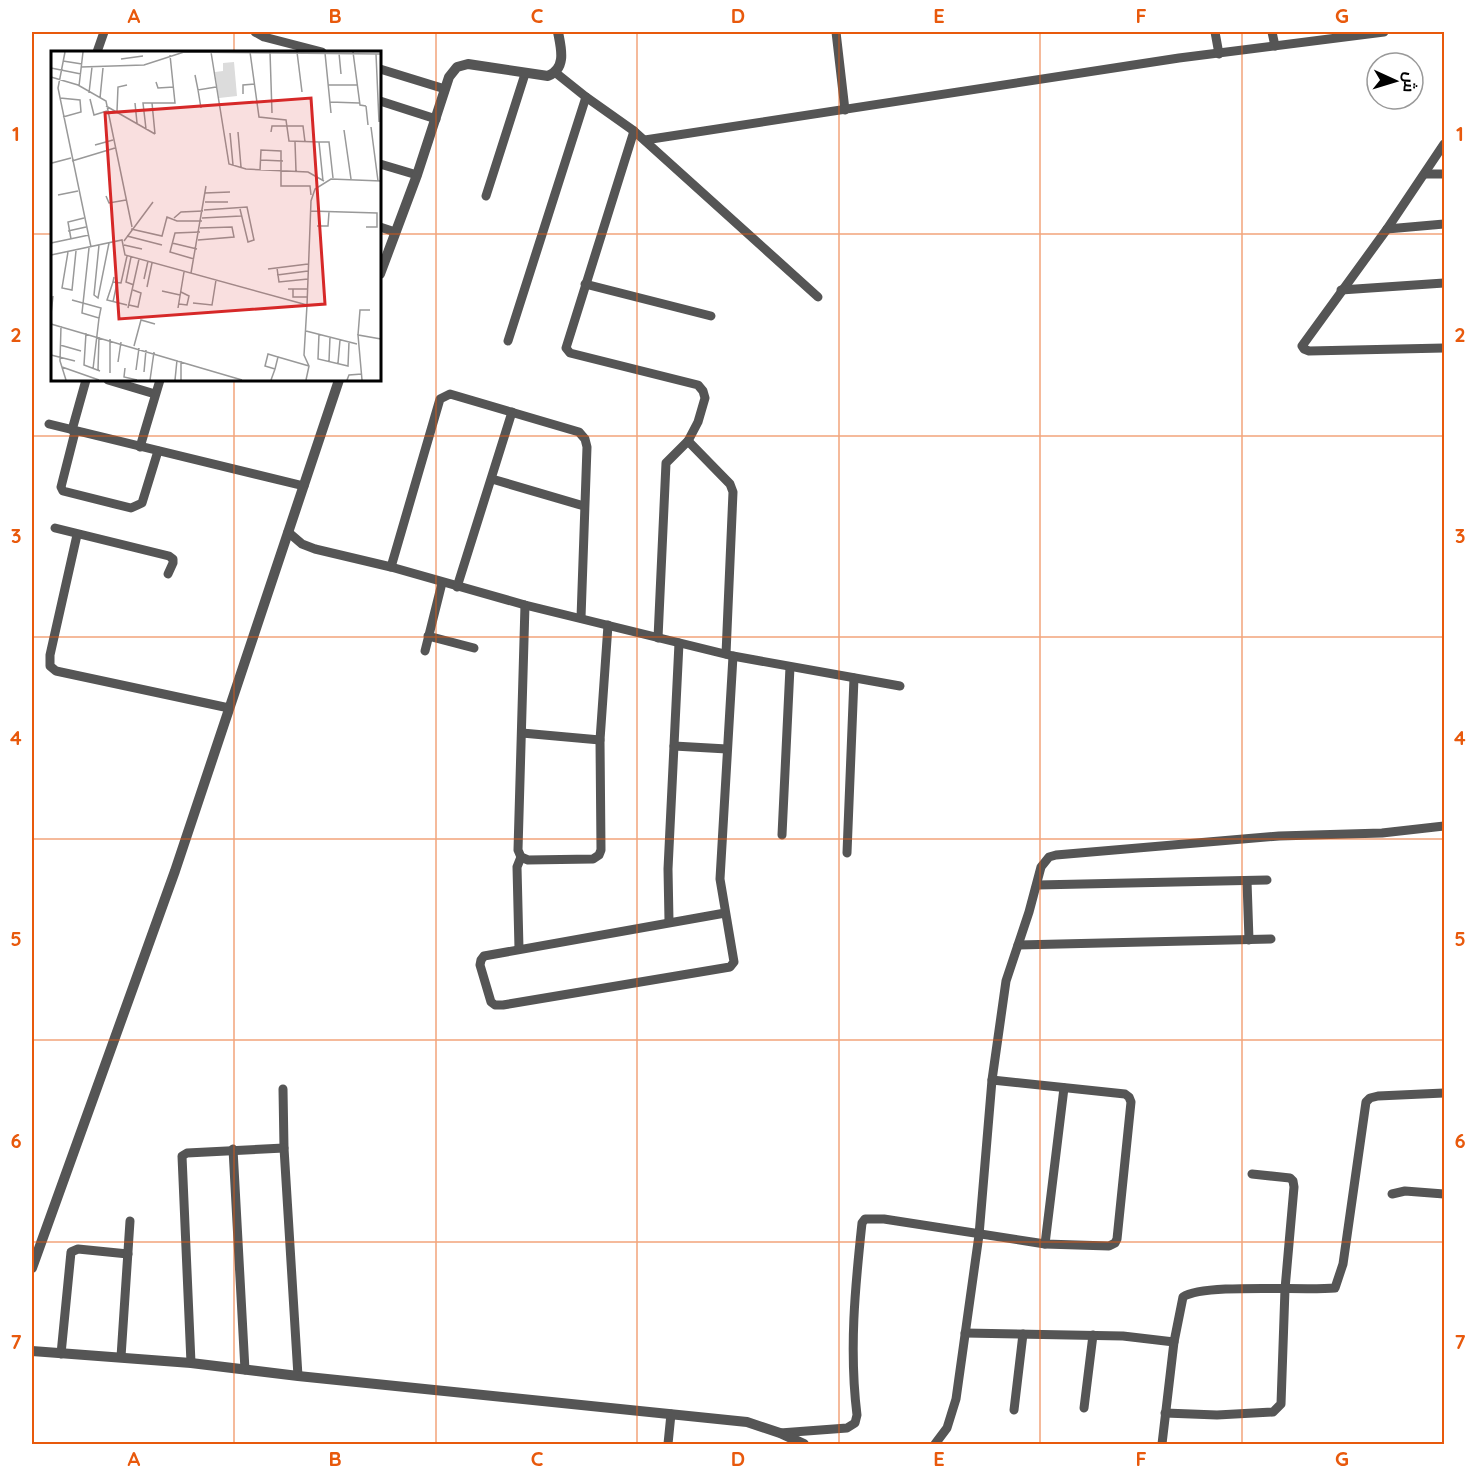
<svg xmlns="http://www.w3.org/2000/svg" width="1476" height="1476" viewBox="0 0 1476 1476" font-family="Quicksand,Cairo,sans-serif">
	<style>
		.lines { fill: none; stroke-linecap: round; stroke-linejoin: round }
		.minor { stroke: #555; stroke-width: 9 }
		.tertiary { stroke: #555; stroke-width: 10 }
		.grid { fill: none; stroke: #e8590c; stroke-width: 1.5; stroke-opacity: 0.55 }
		.inset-road { fill: none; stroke: #999; stroke-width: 1.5 }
		.view { fill: #d62828; fill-opacity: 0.15; stroke: #d62828; stroke-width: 3 }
		.inset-edge { fill: none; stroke: #000; stroke-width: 3 }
		.neatline { fill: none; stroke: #e8590c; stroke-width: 2 }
		.grid-label { font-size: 20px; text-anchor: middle; font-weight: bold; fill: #e8590c }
	</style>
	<rect width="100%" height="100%" fill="#fff"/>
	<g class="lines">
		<!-- minor -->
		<g class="minor">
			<polyline points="255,32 264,37 322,52"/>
			<polyline points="836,32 845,110"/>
			<polyline points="1215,32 1219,54"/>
			<polyline points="1272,32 1275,46"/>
			<polyline points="97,52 104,32"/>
			<polyline points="380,69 445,89"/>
			<polyline points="556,73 586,97 634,131 818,297"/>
			<polyline points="380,101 436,119"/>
			<polyline points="634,131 566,348 570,353 698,385 703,391 705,398 698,422 688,441 666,463 658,638"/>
			<polyline points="645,140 1179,58 1384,32"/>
			<polyline points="1444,144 1387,229 1302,346 1304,349 1309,351 1444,348"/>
			<polyline points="380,164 417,175"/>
			<polyline points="1426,174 1444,174"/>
			<polyline points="486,196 525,74"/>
			<polyline points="380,227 395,232"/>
			<polyline points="1387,229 1444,224"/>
			<polyline points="585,284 711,316"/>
			<polyline points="1341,290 1444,283"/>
			<polyline points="508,341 586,97"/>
			<polyline points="108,380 155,394"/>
			<polyline points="49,424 304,486"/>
			<polyline points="72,430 86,380"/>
			<polyline points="75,432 61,487 63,491 131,508 142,503 158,451"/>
			<polyline points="688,441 730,484 733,492 726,654"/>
			<polyline points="140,447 160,380"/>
			<polyline points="492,479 584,506"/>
			<polyline points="55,528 169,556 173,559 173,563 168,574"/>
			<polyline points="288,532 302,544 315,549 391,567 525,605 733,656 900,686"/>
			<polyline points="77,535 50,655 50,666 56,671 229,708"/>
			<polyline points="391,567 440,399 450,394 579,432 585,439 587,447 581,618"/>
			<polyline points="457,587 512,412"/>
			<polyline points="525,605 518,850 521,857 528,860 593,859 599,855 601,850 600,740 608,625"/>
			<polyline points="428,636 474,648"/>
			<polyline points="425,651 442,583"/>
			<polyline points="522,733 600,740"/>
			<polyline points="674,746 727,749"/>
			<polyline points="782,835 790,667"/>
			<polyline points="847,853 854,678"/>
			<polyline points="1247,881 1249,940"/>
			<polyline points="1037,885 1267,880"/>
			<polyline points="725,913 484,956 481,960 480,965 491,1002 495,1005 503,1005 730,967 734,962 720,879 733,656"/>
			<polyline points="669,921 668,869 679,643"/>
			<polyline points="1018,945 1271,939"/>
			<polyline points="519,949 517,867 521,857"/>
			<polyline points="283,1089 284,1148 298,1376"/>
			<polyline points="233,1149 245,1370"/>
			<polyline points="1392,1194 1405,1191 1444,1194"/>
			<polyline points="1045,1244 1064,1088"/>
			<polyline points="965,1333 1123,1336 1174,1342"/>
			<polyline points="61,1354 71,1252 78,1249 128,1254"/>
			<polyline points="121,1357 130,1221"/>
			<polyline points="191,1363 182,1156 187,1153 284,1148"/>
			<polyline points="1084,1408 1093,1335"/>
			<polyline points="1014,1410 1023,1334"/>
			<polyline points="1165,1413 1217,1415 1273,1412 1281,1404 1285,1289 1294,1187 1293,1181 1290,1178 1252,1174"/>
			<path d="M780,1433L847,1428L855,1423L857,1415C849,1350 855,1288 862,1223L865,1219H884L1045,1244L1109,1246L1115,1243L1117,1239L1131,1102L1129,1097L1125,1094L992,1080"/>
			<polyline points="668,1444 671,1414"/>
			<polyline points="935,1444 947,1428 956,1399 979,1235 992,1080 1006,981 1029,912 1041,867 1049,857 1056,855 1279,836 1382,833 1444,826"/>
			<path d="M1162,1444L1174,1342L1183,1297C1204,1283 1304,1291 1335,1288L1343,1264L1366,1102L1370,1098L1378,1096L1444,1093"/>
		</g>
		<!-- tertiary -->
		<g class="tertiary">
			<path d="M380,274L417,175L449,77L457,67L468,64L548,76C567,68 561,48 558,32"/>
			<polyline points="32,1268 175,871 339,380"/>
			<polyline points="32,1351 191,1363 298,1376 747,1422 780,1433 804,1444"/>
		</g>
	</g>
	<!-- grid -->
	<path class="grid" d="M234,32V52M436,32V1444M637,32V1444M839,32V1444M1040,32V1444M1242,32V1444M32,234H52M380,234H1444M234,380V1444M32,436H1444M32,637H1444M32,839H1444M32,1040H1444M32,1242H1444"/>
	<!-- overview -->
	<g transform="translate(51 51)">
		<rect width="330" height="330" fill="#fff"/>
		<path d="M183,11L186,45L168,47L164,21L172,20V12Z" fill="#dcdcdc"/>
		<path class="inset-road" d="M14,1L7,37L40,196M160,1L178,113L195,118L257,121L273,130M199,1L208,66L235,69L238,90L268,91M219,1L221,62M246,1L251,41M302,1L309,54L315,55M274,2L280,62M288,2L290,23M325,3L328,71M70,8L92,5M12,10L31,13M30,16L93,14L133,1L330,3M0,17L30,23M144,24L147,39L165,36M0,26L27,34L55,50L81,176M105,31L107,37L123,36M277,34H306M28,35L32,1M147,39L150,57M38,42L41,16M192,43V34L204,33M9,47L29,49L30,61L12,66M49,47L52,17M39,48L43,64L56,60M279,51L308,52M84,52L86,72M101,52L104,83M55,55L104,83M315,55L317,74M66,60L67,36L76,34M320,76L327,130M95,78L92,52H124L119,4M293,79L300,128M187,81L190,116M220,81L221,75H252L254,91M179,82L182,114M244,91L245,120M44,94L62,89M210,109L232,110M21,110L64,97M1,112L20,107M209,119L210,99L230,100V135H259L260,144M272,130L268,91H278L282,127M154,142L179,141M7,144L27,140M55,145L58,152L75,149M154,151H177M153,159L196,156L203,189L197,191L189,158M259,160L326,162V176H315M123,167L130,161L152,160M151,167L190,165M266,175H277L278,161M80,178L111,185L116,166L126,170H151M17,180L35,176M76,185L111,194M20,188L17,171L33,167M147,189L183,186L181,176L149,177M73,190L102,151M0,192L38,184M121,192L146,198M48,194L43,244L47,247L58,192M73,194L91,198M38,197L31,262L48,267L42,318M17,201L11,237L21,239L25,200M0,204L71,189L74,204L256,254L260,150L264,138L280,128L330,130M80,206L75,231L83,234M143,208L119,201L124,182L149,181M226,217L228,231L257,228M217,218L257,213M140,222L155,135M226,224L257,220M63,226L62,231L70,232L76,205M93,228L97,210M62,231L56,249L76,254M96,236L101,212M237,238H257M242,238V246H257M111,240L129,244M21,249L50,257L48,267M62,251L66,232M142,252L161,254L165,229M128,253L136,254L138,245L130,241M78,254L87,256L90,242L82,239M77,257L88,208M127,257L133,221M0,263L2,245M0,273L191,329M10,275L9,310L15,329M255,280L306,293M35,282L33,314L49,320M268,283L267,308L297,315L298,291M307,284L309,259H319M9,294L30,300M83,295L90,269L104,273M0,304L24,310M227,306L258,315M278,310L279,286M67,311L70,291M287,312L289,289M11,316L48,329M74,317L73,326L86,329M47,319L48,286M85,319L88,297M93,321L95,299M59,322V288M99,329L103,301M124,329L126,309M130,329V310M220,329L224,318L227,306L217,303L214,315L224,318M255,329L258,315L253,304L256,254M296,329L298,324L311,323M311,329L307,284L330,288"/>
		<path class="view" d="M260,47L274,253L68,268L54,62Z"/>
		<rect width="330" height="330" class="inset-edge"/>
	</g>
	<!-- border -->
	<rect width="1476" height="1476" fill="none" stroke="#ffffff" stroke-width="66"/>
	<!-- north arrow -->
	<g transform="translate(1395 81) rotate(94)"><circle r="28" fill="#ffffff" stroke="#999999" stroke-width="1.5"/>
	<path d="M0-4.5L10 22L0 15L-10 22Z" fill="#000000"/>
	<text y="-9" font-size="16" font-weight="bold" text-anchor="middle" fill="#000000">ش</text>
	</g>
	<rect x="33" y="33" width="1410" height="1410" class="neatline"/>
	<g class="grid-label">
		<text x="134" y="23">A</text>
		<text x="335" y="23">B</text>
		<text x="537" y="23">C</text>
		<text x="738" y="23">D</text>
		<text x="939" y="23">E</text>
		<text x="1141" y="23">F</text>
		<text x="1342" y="23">G</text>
		<text x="16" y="141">1</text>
		<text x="1460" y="141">1</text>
		<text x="16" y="342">2</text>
		<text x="1460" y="342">2</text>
		<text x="16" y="543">3</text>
		<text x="1460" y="543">3</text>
		<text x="16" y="745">4</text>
		<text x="1460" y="745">4</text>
		<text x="16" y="946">5</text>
		<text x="1460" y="946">5</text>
		<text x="16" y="1148">6</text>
		<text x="1460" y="1148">6</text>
		<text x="16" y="1349">7</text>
		<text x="1460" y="1349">7</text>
		<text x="134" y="1466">A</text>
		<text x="335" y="1466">B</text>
		<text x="537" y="1466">C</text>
		<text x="738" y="1466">D</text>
		<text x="939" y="1466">E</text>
		<text x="1141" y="1466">F</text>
		<text x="1342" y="1466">G</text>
	</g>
</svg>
